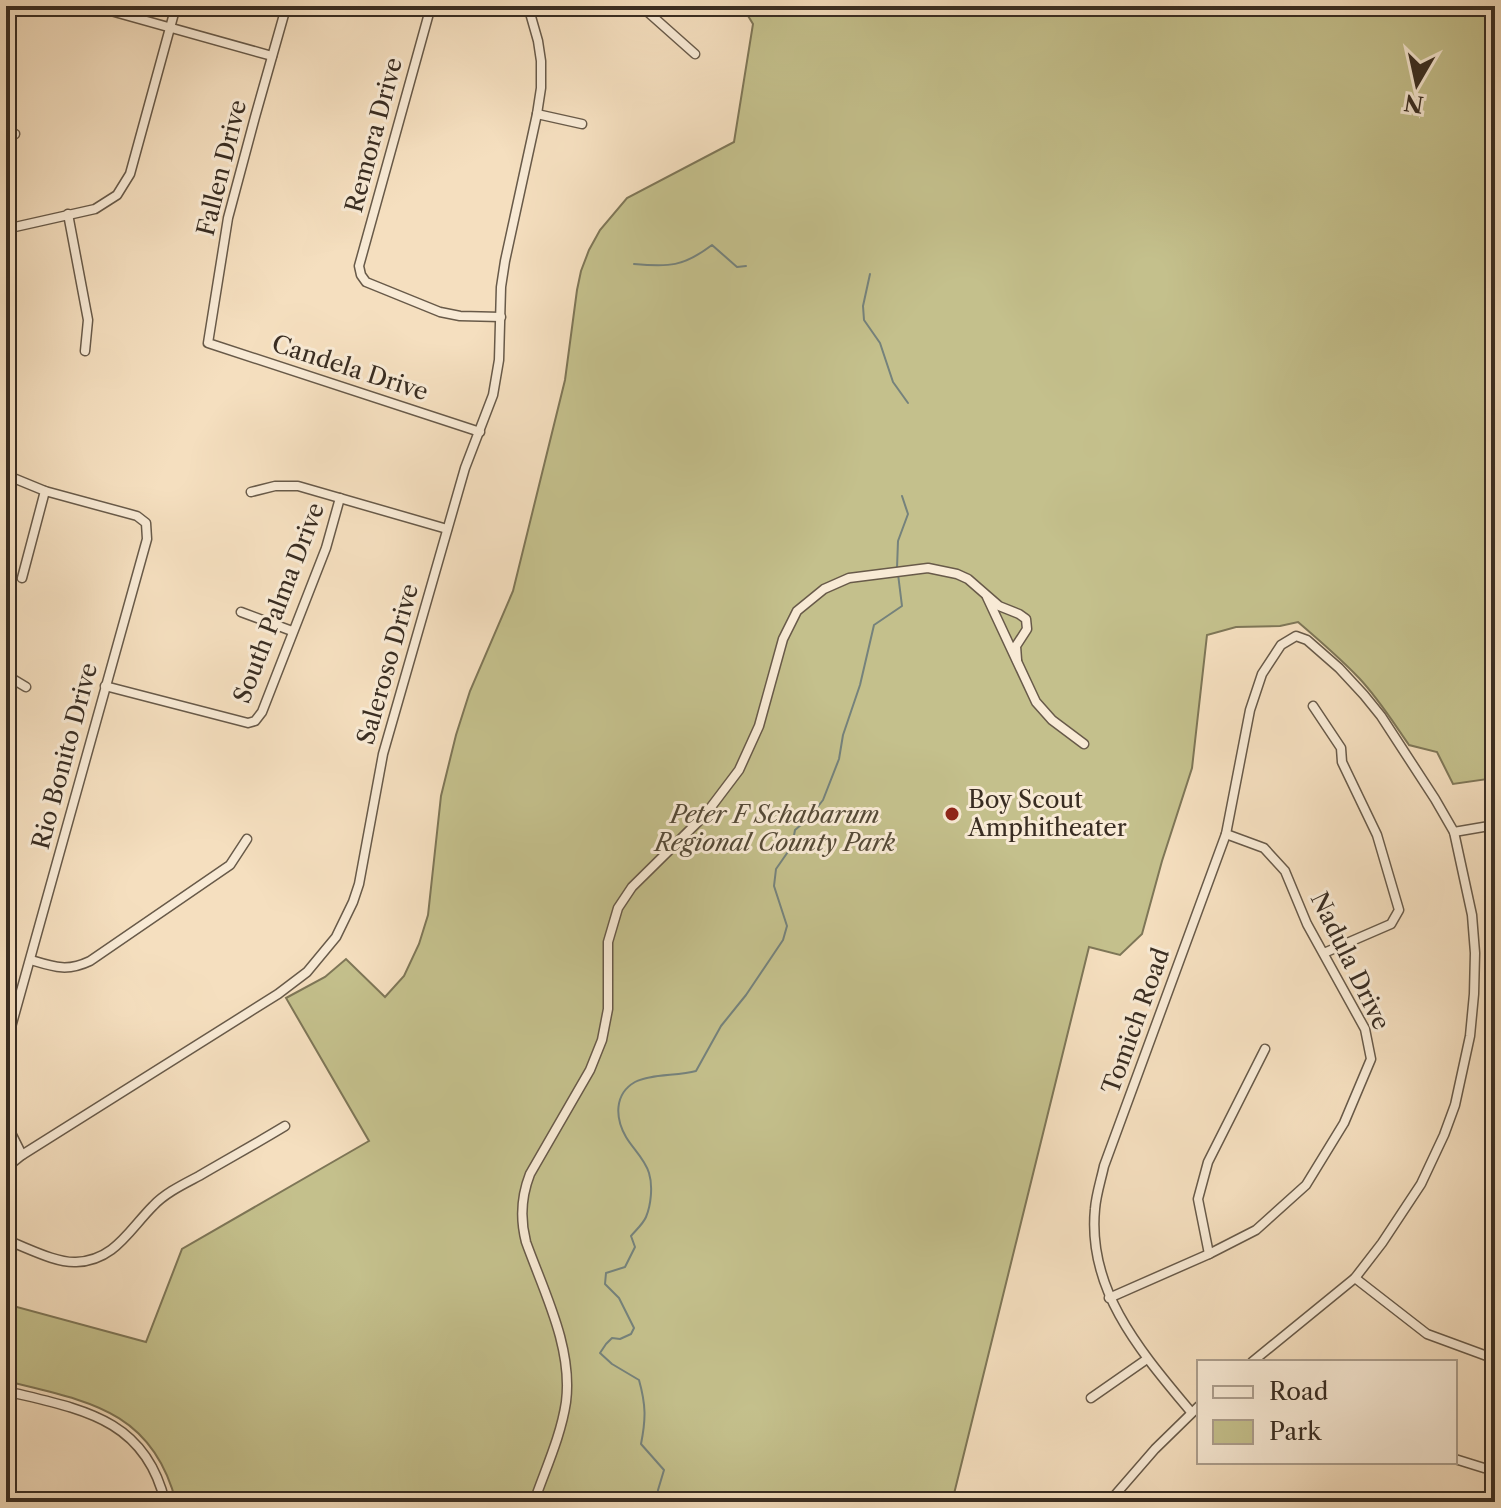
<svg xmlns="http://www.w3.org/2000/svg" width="1501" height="1508" viewBox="0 0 1501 1508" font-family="'Libre Caslon Text',serif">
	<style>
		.green { fill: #c4c08c; stroke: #7e7657; stroke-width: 2 }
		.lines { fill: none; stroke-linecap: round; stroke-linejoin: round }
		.stream { stroke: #75827c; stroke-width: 2 }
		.minor-casing { stroke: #685a49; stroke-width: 11 }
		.minor { stroke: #f8ead5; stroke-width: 8 }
		.poi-dot { fill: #8f2418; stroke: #f8ead5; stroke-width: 3 }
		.labels { text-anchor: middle; stroke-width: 6; stroke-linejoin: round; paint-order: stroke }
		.street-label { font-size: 24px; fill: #392d22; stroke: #f8ead5 }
		.poi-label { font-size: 24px; fill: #392d22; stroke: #f8ead5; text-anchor: start }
		.park-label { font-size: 24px; font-style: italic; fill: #554a37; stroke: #f8ead5 }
	</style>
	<rect width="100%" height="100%" fill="#f5dfbf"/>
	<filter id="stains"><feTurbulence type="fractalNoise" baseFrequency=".0025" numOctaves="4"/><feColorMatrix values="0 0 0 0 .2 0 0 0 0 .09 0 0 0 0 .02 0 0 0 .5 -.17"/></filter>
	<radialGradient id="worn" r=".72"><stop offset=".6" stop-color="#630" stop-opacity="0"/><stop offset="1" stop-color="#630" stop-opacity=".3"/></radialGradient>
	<!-- green -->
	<path class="green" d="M742,6H1495V778L1453,784L1437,752L1409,745C1393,722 1378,698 1359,678C1340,658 1319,640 1298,622L1280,626L1236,627L1207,635L1192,768L1162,861L1142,934L1120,955L1089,947L952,1502H176C152,1409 86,1401 6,1381V1304L146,1342L182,1249L369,1141L286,998L325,977L346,959L385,997L404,976L419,944L428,915L441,796L456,735L470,691L513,591L565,380L577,290L581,271L589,250L600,230L627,198L734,142L753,24Z"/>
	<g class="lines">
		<!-- stream -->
		<g class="stream">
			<path d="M634,264C669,267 683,267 712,245L737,267L746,266"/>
			<polyline points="870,274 863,306 864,320 880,343 893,382 908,403"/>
			<polyline points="897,568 898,541 908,514 902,496"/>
			<path d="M657,1502L658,1490L664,1470L641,1444C646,1419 646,1405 639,1380L612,1364L600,1353L606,1344L612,1338L620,1339L631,1334L634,1328L619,1298L605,1284L606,1273L625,1267L635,1247L631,1236C636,1230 643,1224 646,1217C651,1205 653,1186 649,1173C645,1159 633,1149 626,1137C615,1118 614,1094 635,1082C649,1074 678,1076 696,1071L721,1026L746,995L783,940L787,926L774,886L776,869L792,846L795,830L809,818L823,800L839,759L843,735L860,685L874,625L902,606L898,574"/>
		</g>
		<defs>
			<g id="minor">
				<polyline points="93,6 272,56"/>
				<polyline points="289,6 285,11 255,117 228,218 208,343 480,432"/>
				<polyline points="431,6 359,266 361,275 366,282 440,312 460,316 501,317"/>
				<polyline points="641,6 695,54"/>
				<polyline points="531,12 550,6"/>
				<polyline points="537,114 582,124"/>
				<polyline points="6,133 15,134"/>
				<polyline points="68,214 88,320 85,351"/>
				<polyline points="6,229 95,209 117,195 130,174 176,6"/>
				<polyline points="6,475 45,491 137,516 146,523 147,539 6,1045"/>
				<polyline points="251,492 275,486 298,486 447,529"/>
				<polyline points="22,578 45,491"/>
				<polyline points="987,597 1036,702 1052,720 1084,744"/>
				<polyline points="241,612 292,631"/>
				<polyline points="6,675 26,687"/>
				<polyline points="105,686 248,723 255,721 262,712 326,548 340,498"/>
				<polyline points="1313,706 1341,748 1342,762 1377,835 1399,910 1391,924 1324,953"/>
				<polyline points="1454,832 1495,825"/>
				<path d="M31,960C54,967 67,972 90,961L230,865L247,839"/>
				<polyline points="6,1123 22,1155"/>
				<polyline points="6,1168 22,1155 278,994 307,972 336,937 353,902 359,884 383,754 465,468 493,395 499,360 501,287 505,261 537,114 541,88 541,61 538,41 528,6"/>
				<path d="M6,1240C26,1247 55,1263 76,1262C114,1261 129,1230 153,1206C165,1193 184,1184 199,1176C228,1159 257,1143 285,1126"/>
				<polyline points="1209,1254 1198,1199 1208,1162 1265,1049"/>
				<polyline points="1355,1278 1427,1334 1495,1359"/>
				<polyline points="1109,1298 1209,1254 1256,1230 1306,1185 1344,1123 1371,1059 1365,1029 1307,924 1285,871 1264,848 1226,834"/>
				<path d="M6,1391C79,1409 145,1417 165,1502"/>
				<polyline points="1091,1398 1147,1359"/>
				<path d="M1191,1412C1142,1353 1087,1291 1095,1209C1096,1195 1101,1180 1104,1166L1226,834L1250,710L1262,674L1281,645L1296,636L1307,640L1339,668L1364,695L1381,716L1435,799L1454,832L1472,915L1475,953L1474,994L1470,1036L1455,1105L1444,1135L1421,1184L1382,1243L1355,1278L1252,1362"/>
				<polyline points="1455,1459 1484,1468 1495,1469"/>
				<path d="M534,1502C545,1470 561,1436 566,1402C573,1348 544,1292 526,1242C520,1219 521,1197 530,1174L590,1070L602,1040L608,1009V942L618,908L632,887L705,815L739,770L759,726L783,639L797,611L824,589L849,578L928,568L957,574L968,579L999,606L1019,614L1026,619L1027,629L1016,646L1017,660"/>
				<polyline points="1109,1502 1155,1449 1199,1406"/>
			</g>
		</defs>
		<!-- minor casing -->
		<use href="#minor" class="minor-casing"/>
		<!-- minor -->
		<use href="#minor" class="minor"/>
	</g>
	<!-- markers -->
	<circle class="poi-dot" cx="952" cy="814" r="8"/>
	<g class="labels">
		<!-- street labels -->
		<g class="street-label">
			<text transform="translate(374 135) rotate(-75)" y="8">Remora Drive</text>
			<text transform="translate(222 168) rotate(-76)" y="8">Fallen Drive</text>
			<text transform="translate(350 368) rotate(18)" y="8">Candela Drive</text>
			<text transform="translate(279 603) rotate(-69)" y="8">South Palma Drive</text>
			<text transform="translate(388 664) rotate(-74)" y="8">Saleroso Drive</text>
			<text transform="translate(65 756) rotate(-75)" y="8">Rio Bonito Drive</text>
			<text transform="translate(1350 961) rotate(64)" y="8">Nadula Drive</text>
			<text transform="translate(1136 1021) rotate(-70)" y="8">Tomich Road</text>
		</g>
		<!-- poi labels -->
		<g class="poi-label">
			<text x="968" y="808">Boy Scout<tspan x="968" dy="28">Amphitheater</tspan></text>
		</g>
		<!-- park labels -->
		<g class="park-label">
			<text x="775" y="823">Peter F Schabarum<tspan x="775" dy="28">Regional County Park</tspan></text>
		</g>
	</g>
	<!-- margin -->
	<rect width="1501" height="1508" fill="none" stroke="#f5dfbf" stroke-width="32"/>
	<rect x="8" y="8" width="1485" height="1492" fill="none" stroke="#392d22" stroke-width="4"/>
	<rect x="16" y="16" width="1469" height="1476" fill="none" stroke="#392d22" stroke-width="2"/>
	<!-- legend -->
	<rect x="1197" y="1360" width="260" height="104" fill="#f8ead5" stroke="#ac9e8d" stroke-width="2"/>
	<rect x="1213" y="1386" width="40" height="12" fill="#f8ead5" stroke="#ac9e8d" stroke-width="2"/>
	<text x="1269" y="1400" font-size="24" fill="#392d22">Road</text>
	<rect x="1213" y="1420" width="40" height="24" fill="#c4c08c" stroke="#ac9e8d" stroke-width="2"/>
	<text x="1269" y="1440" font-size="24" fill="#392d22">Park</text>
	<!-- north arrow -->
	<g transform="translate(1417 84) rotate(189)" stroke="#f8ead5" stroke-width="6" paint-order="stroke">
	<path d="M0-6L14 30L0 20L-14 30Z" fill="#392d22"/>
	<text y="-12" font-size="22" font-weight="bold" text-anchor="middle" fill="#392d22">N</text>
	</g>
	<rect width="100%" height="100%" filter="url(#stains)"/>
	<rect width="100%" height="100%" fill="url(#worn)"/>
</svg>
